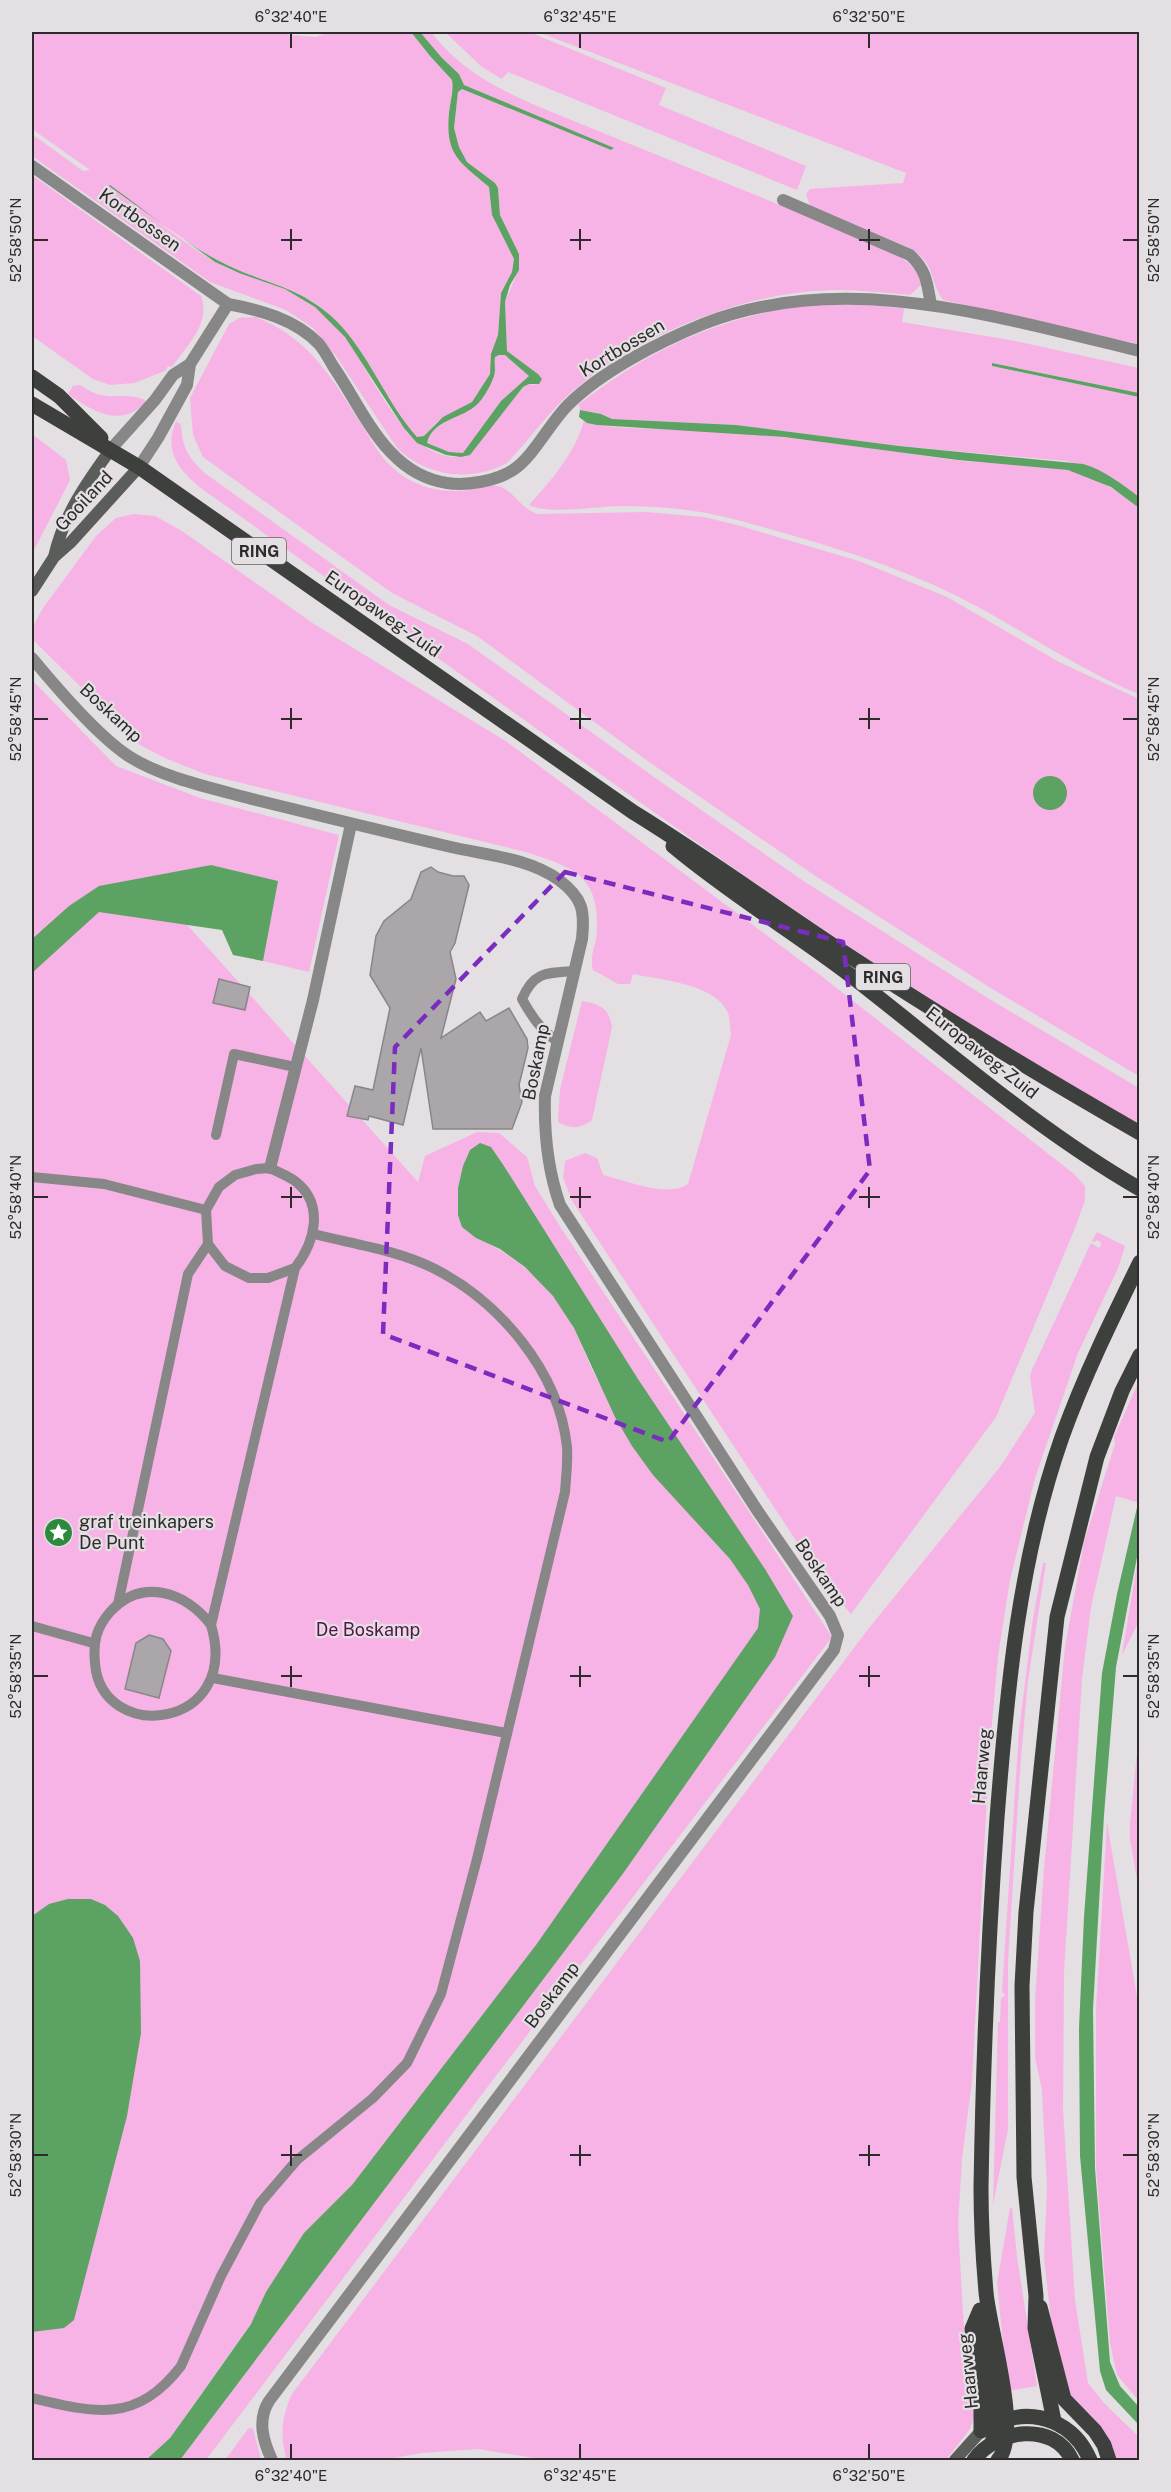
<svg xmlns="http://www.w3.org/2000/svg" width="1171" height="2492" viewBox="0 0 1171 2492" font-family="'Public Sans',sans-serif">
	<style>
		.green { fill: #f7b3e5; fill-rule: evenodd }
		.water { fill: #5ca263; fill-rule: evenodd }
		.building { fill: #aaa6a9; stroke: #8a8688; stroke-width: 1.5 }
		.lines { fill: none; stroke-linecap: round; stroke-linejoin: round }
		.lane { stroke: #868786; stroke-width: 10 }
		.street { stroke: #868786; stroke-width: 12 }
		.secondary { stroke: #5b5d5b; stroke-width: 12 }
		.primary { stroke: #3d403d; stroke-width: 15 }
		.marked { fill: none; stroke: #7b2cbf; stroke-width: 4.5; stroke-dasharray: 12 8; stroke-linejoin: round }
		.ticks { fill: none; stroke: #2d2b2c; stroke-width: 2 }
		.labels { text-anchor: middle; stroke-width: 4.5; stroke-linejoin: round; paint-order: stroke }
		.shield { fill: #e3dfe2; stroke: #646163; stroke-width: 1.5 }
		.shield-label { font-size: 16px; font-weight: bold; fill: #2d2b2c }
		.street-label { font-size: 18px; fill: #2d2b2c; stroke: #e3dfe2 }
		.poi-label { font-size: 18px; fill: #2d2b2c; stroke: #e3dfe2; text-anchor: start }
		.park-label { font-size: 18px; fill: #561349; stroke: #e3dfe2 }
		.neatline { fill: none; stroke: #2d2b2c; stroke-width: 2 }
		.ticks-label { font-size: 15px; text-anchor: middle; fill: #2d2b2c }
	</style>
	<rect width="100%" height="100%" fill="#e3dfe2"/>
	<!-- green -->
	<g class="green">
		<path d="M32,32H281L291,35L316,37L329,32H411L430,56L452,80C454,91 450,102 449,113C446,151 461,165 489,187L492,215L514,259L512,272L501,293L498,335L490,374L472,402L438,421L424,436L417,437C384,401 368,351 332,317C298,285 265,284 226,265C202,253 180,235 156,221C179,237 200,255 225,267C240,275 257,278 272,284C296,292 320,308 337,326C370,364 407,473 470,455L523,387L529,384L535,385L538,374L507,351L505,302L515,278L519,254L500,215L498,188L495,183L467,162L459,147L454,128L458,92L462,89L611,150L614,149L464,85L459,74L442,58L420,32H431C459,68 491,85 532,104L856,236C879,247 917,257 921,285L910,295C878,292 846,288 814,291C731,297 626,342 565,398C544,418 527,442 507,463C471,483 426,476 397,448L336,356L313,328L286,310L210,282L32,156V134L83,171L90,170L32,129Z"/>
		<polygon points="445,32 529,32 666,88 659,105 806,166 797,190 508,72 502,79 482,67"/>
		<path d="M538,32H1139V344L943,300C928,278 937,265 910,248L810,206L806,194L810,189L903,183L906,173Z"/>
		<path d="M32,175L201,296C211,324 187,345 172,367L168,366L165,371L134,383L110,385L93,379L32,336Z"/>
		<path d="M807,305H870L904,308L902,322L1010,340L1139,368V393L992,363V366L1139,397V497L1113,478L1067,461L899,446L736,425L612,419L601,414L580,410L579,404C651,349 716,318 807,305Z"/>
		<path d="M256,317C312,340 332,379 363,427C372,441 380,457 393,468C414,487 442,494 470,490C478,489 489,484 497,486C512,488 520,509 538,514L646,512L704,517L737,525L859,561L947,597L1059,662L1139,699V1076L989,987L817,877L649,762L477,636L392,593L203,457L193,435L190,398L229,324L239,318Z"/>
		<path d="M499,355H505L529,376L501,401L463,453L449,452L427,443C433,421 459,419 474,407C482,401 491,385 494,376C496,370 494,363 495,357Z"/>
		<path d="M80,385C108,405 120,390 145,400V403C119,429 91,410 68,394L73,386Z"/>
		<path d="M584,420C601,431 672,428 697,430C783,435 868,448 954,460C992,465 1031,462 1068,470C1096,476 1117,491 1139,508V694C1074,668 1018,626 955,595C887,562 814,541 741,521C702,510 663,506 623,506C600,506 548,515 529,505C550,482 577,451 584,420Z"/>
		<path d="M176,421L181,425C182,447 189,459 206,474L389,605L468,644L661,782L805,882L986,997L1139,1088V1116L1136,1122C959,1025 792,910 627,793C494,699 362,603 229,508C200,487 157,464 176,421Z"/>
		<polygon points="32,434 66,460 70,480 32,554"/>
		<path d="M134,514L155,516L182,531L314,624L507,742L820,975L1074,1174L1085,1186V1200L1075,1228L996,1417L851,1614L824,1583L573,1202L563,1178L565,1161L585,1153L597,1158L603,1175C627,1181 668,1198 688,1184L731,1035C730,1029 730,1022 729,1016C720,984 661,980 633,974L630,984H618L593,970C589,953 597,945 597,929C599,874 571,867 526,852L205,774L167,759L140,745L32,639L33,626L43,608L96,536L116,518Z"/>
		<path d="M32,680L116,766L200,798L339,835L309,972L263,961L277,881L211,865L145,878L418,1182L425,1156L477,1132L499,1133L527,1157L535,1186L561,1228L832,1637L495,2077L206,2460H180L622,1875L767,1668L252,2322L170,2438L146,2460H32V947L41,930L32,939ZM504,1166L638,1379L763,1567C711,1508 654,1451 604,1390C593,1376 584,1349 576,1333C556,1289 519,1257 476,1238Z"/>
		<path d="M582,1001C600,1004 609,1008 612,1027L592,1120C580,1129 571,1129 558,1122L560,1090Z"/>
		<path d="M1097,1232L1125,1246L1118,1268L1078,1353L1035,1478L1010,1580L998,1656L989,1756L972,2081L962,2159L958,2224L964,2329L975,2414L970,2429L946,2460H546L478,2449L421,2453L383,2460H287C279,2437 282,2416 292,2394L869,1628L1000,1467L1035,1413L1030,1377L1031,1372L1091,1243L1099,1248L1102,1243L1097,1240L1095,1242L1092,1241Z"/>
		<polygon points="1139,1381 1139,1499 1137,1502 1116,1496 1091,1607 1082,1679 1064,1973 1063,2110 1075,2300 1088,2383 1104,2403 1139,2437 1139,2460 1116,2460 1106,2434 1094,2419 1076,2403 1069,2392 1051,2320 1044,2258 1047,2187 1043,2112 1042,2090 1035,2057 1035,2000 1044,1869 1065,1647 1084,1542 1115,1444 1114,1437"/>
		<polygon points="1139,1553 1139,1621 1122,1655"/>
		<polygon points="1043,1563 1046,1563 1028,1681 1021,1757 1008,1961 1008,2129 993,2205 998,2022 1000,2022 1001,1999 1005,1995 1002,1991 1019,1731 1033,1618"/>
		<polygon points="1139,1732 1140,1891 1139,1891 1130,1839 1130,1824"/>
		<polygon points="1107,1823 1139,2008 1139,2401 1117,2375 1110,2343 1096,2167 1096,2010"/>
		<polygon points="1010,2208 1012,2208 1017,2257 1037,2386 1008,2391 997,2283"/>
		<polygon points="251,2428 253,2428 261,2460 225,2460 248,2429"/>
	</g>
	<!-- water -->
	<g class="water">
		<path d="M411,32H420L442,58L459,74L464,85L614,148L611,150L462,89L458,92L454,128L459,147L467,162L495,183L498,188L500,215L519,254V270L510,285L505,302L507,351L538,374L542,379L539,384H529L523,387L470,455L461,457L446,455L417,443L404,428L345,337L315,307L285,289L239,273L215,262L109,186L110,185C148,212 185,245 227,265C266,284 295,285 330,315C365,346 382,394 411,430L417,437L424,436L443,417L472,402L490,374L491,354L498,335L501,293L512,272L514,259L492,215L489,187C460,162 445,156 449,113C450,102 454,91 452,80L430,56ZM499,355H505L529,376L501,401L463,453L449,452L427,443C432,421 459,419 474,407C482,402 491,385 494,376C496,370 494,363 495,357Z"/>
		<polygon points="992,363 1139,393 1139,397 992,366"/>
		<path d="M580,410L601,414L612,419L736,425L899,446L1083,464C1104,470 1122,484 1139,497V508L1111,487L1068,470L958,460L784,437L597,425L587,423L579,417Z"/>
		<circle cx="1050" cy="793" r="17"/>
		<polygon points="211,865 278,881 263,961 233,955 222,930 99,912 32,973 32,939 69,906 99,886"/>
		<polygon points="480,1143 491,1147 504,1166 638,1379 765,1569 793,1616 775,1657 622,1875 180,2460 146,2460 170,2438 198,2399 251,2324 266,2292 304,2233 352,2185 536,1945 758,1628 760,1609 748,1585 730,1559 653,1475 632,1446 615,1417 574,1328 553,1296 525,1267 500,1249 476,1238 462,1227 458,1215 458,1188 463,1166 470,1150"/>
		<polygon points="1139,1499 1139,1547 1116,1667 1104,1815 1093,2009 1095,2168 1110,2362 1120,2386 1139,2407 1139,2425 1106,2390 1100,2371 1080,2156 1079,2028 1084,1917 1102,1673 1117,1594"/>
		<polygon points="68,1899 91,1899 105,1905 118,1916 133,1938 140,1961 141,2033 127,2116 74,2320 64,2328 32,2332 32,1916 49,1904"/>
	</g>
	<!-- building -->
	<g class="building">
		<polygon points="431,867 438,872 453,876 464,876 469,885 455,943 450,952 456,979 441,1038 480,1012 486,1021 509,1008 527,1039 528,1048 519,1085 522,1102 512,1129 433,1129 421,1048 403,1125 369,1116 368,1120 347,1116 355,1086 373,1090 390,1008 370,975 376,936 384,921 411,899 421,872"/>
		<polygon points="219,979 250,987 245,1010 213,1003"/>
		<polygon points="149,1635 163,1639 171,1651 159,1698 125,1689 136,1643"/>
	</g>
	<g class="lines">
		<!-- lane -->
		<g class="lane">
			<path d="M558,1042C541,1030 532,1017 522,999C534,971 547,973 575,971"/>
			<polyline points="216,1135 234,1054 295,1067"/>
			<path d="M270,1168C278,1172 288,1176 295,1181C325,1204 315,1242 295,1268L268,1278H249L225,1266L208,1244L206,1210L219,1187L235,1175L256,1169Z"/>
			<polyline points="32,1177 104,1184 206,1210"/>
			<polyline points="118,1604 188,1274 208,1244"/>
			<path d="M211,1625C186,1592 142,1577 110,1612C96,1628 93,1642 95,1663C101,1745 242,1730 211,1625L295,1268"/>
			<polyline points="32,1626 93,1643"/>
			<polyline points="213,1678 506,1733"/>
			<path d="M32,2398C94,2413 137,2424 181,2366L221,2276L260,2203L297,2160L373,2098L407,2063L441,1994L477,1859L565,1492C566,1477 568,1462 567,1447C559,1371 499,1301 433,1268C397,1250 353,1244 314,1234"/>
		</g>
		<!-- street -->
		<g class="street">
			<path d="M32,166L228,304C260,310 295,319 319,344C324,350 329,359 333,366C364,411 386,474 447,483C467,486 496,481 513,470C534,456 549,424 568,405C602,371 659,342 703,324C846,268 998,318 1140,351"/>
			<path d="M783,200L910,255C927,271 927,283 931,305"/>
			<polyline points="111,449 155,400 173,375 190,364"/>
			<polyline points="139,467 158,438 187,385 190,364 228,304"/>
			<path d="M32,658C56,687 96,734 127,755C161,778 216,789 256,800C321,816 386,832 451,847C486,855 529,858 559,880C583,898 585,911 582,939L545,1096C544,1132 548,1171 560,1205L757,1510L830,1616L838,1635L834,1650L269,2401C257,2420 263,2441 272,2460"/>
			<polyline points="270,1168 313,1000 351,824"/>
		</g>
		<!-- secondary -->
		<g class="secondary">
			<path d="M54,557C63,516 87,482 111,449"/>
			<polyline points="32,591 54,557 71,542 139,467"/>
			<polyline points="955,2460 981,2431"/>
		</g>
		<!-- primary -->
		<g class="primary">
			<polyline points="32,377 59,396 101,438"/>
			<path d="M32,404L139,467L633,812C703,855 769,903 837,948C936,1013 1037,1074 1140,1133"/>
			<path d="M673,846C729,893 792,931 850,975C944,1048 1036,1129 1140,1189"/>
			<polyline points="1040,2307 1064,2399 1095,2431 1104,2445 1109,2460"/>
			<polyline points="980,2310 972,2329 981,2408 981,2431"/>
			<polyline points="983,2320 993,2415 993,2443"/>
			<polyline points="1054,2421 1035,2328 1036,2296 1024,2177 1022,1986 1026,1912 1057,1617 1097,1457 1122,1391 1140,1355"/>
			<path d="M999,2422C1037,2407 1075,2424 1090,2460"/>
			<path d="M974,2460C996,2429 1054,2421 1072,2460"/>
			<path d="M998,2460C1022,2433 989,2329 986,2292C983,2258 981,2222 981,2188C983,2064 988,1941 997,1818C1007,1689 1019,1559 1062,1437C1084,1376 1112,1319 1140,1262"/>
		</g>
	</g>
	<!-- marked area -->
	<path class="marked" d="M565,872L843,942L870,1170L668,1442L383,1334L395,1047Z"/>
	<!-- ticks -->
	<path class="ticks" d="M291,33V48M580,33V48M869,33V48M291,229V250M580,229V250M869,229V250M33,240H48M281,240H302M570,240H591M859,240H880M1123,240H1138M291,708V729M580,708V729M869,708V729M33,719H48M281,719H302M570,719H591M859,719H880M1123,719H1138M291,1187V1208M580,1187V1208M869,1187V1208M33,1197H48M281,1197H302M570,1197H591M859,1197H880M1123,1197H1138M291,1666V1687M580,1666V1687M869,1666V1687M33,1676H48M281,1676H302M570,1676H591M859,1676H880M1123,1676H1138M291,2145V2166M580,2145V2166M869,2145V2166M33,2155H48M281,2155H302M570,2155H591M859,2155H880M1123,2155H1138M291,2444V2459M580,2444V2459M869,2444V2459"/>
	<!-- icons -->
	<defs>
		<symbol id="sight-disc" viewBox="-11 -11 22 22"><circle r="9.5" fill="#2b8a3d" stroke="#e3dfe2"/><path d="M0-6L1.8-2.2L6-1.7L2.9 1.2L3.7 5.4L0 3.3L-3.7 5.4L-2.9 1.2L-6-1.7L-1.8-2.2Z" fill="#fff"/></symbol>
	</defs>
	<g fill-rule="evenodd">
		<use href="#sight-disc" x="42" y="1516" width="33" height="33"/>
	</g>
	<g class="labels">
		<!-- shield labels -->
		<g class="shield">
			<rect x="232" y="538" width="54" height="26" rx="4.5"/>
			<rect x="856" y="964" width="54" height="26" rx="4.5"/>
		</g>
		<g class="shield-label">
			<text x="259" y="557">RING</text>
			<text x="883" y="983">RING</text>
		</g>
		<!-- street labels -->
		<g class="street-label">
			<text transform="translate(140 220) rotate(35)" y="6">Kortbossen</text>
			<text transform="translate(622 348) rotate(-31)" y="6">Kortbossen</text>
			<text transform="translate(84 501) rotate(-47)" y="6">Gooiland</text>
			<text transform="translate(383 614) rotate(35)" y="6">Europaweg-Zuid</text>
			<text transform="translate(111 713) rotate(43)" y="6">Boskamp</text>
			<text transform="translate(982 1053) rotate(38)" y="6">Europaweg-Zuid</text>
			<text transform="translate(536 1062) rotate(-79)" y="6">Boskamp</text>
			<text transform="translate(821 1573) rotate(56)" y="6">Boskamp</text>
			<text transform="translate(982 1766) rotate(-85)" y="6">Haarweg</text>
			<text transform="translate(552 1995) rotate(-53)" y="6">Boskamp</text>
			<text transform="translate(968 2371) rotate(-96)" y="6">Haarweg</text>
		</g>
		<!-- poi labels -->
		<g class="poi-label">
			<text x="79" y="1528">graf treinkapers<tspan x="79" dy="21">De Punt</tspan></text>
		</g>
		<!-- park labels -->
		<g class="park-label">
			<text x="368" y="1636">De Boskamp</text>
		</g>
	</g>
	<!-- border -->
	<rect width="1171" height="2492" fill="none" stroke="#e3dfe2" stroke-width="66"/>
	<rect x="33" y="33" width="1105" height="2426" class="neatline"/>
	<g class="ticks-label">
		<text x="291" y="22">6°32'40"E</text>
		<text x="580" y="22">6°32'45"E</text>
		<text x="869" y="22">6°32'50"E</text>
		<text transform="translate(16 240) rotate(-90)" y="5">52°58'50"N</text>
		<text transform="translate(1154 240) rotate(-90)" y="5">52°58'50"N</text>
		<text transform="translate(16 719) rotate(-90)" y="5">52°58'45"N</text>
		<text transform="translate(1154 719) rotate(-90)" y="5">52°58'45"N</text>
		<text transform="translate(16 1197) rotate(-90)" y="5">52°58'40"N</text>
		<text transform="translate(1154 1197) rotate(-90)" y="5">52°58'40"N</text>
		<text transform="translate(16 1676) rotate(-90)" y="5">52°58'35"N</text>
		<text transform="translate(1154 1676) rotate(-90)" y="5">52°58'35"N</text>
		<text transform="translate(16 2155) rotate(-90)" y="5">52°58'30"N</text>
		<text transform="translate(1154 2155) rotate(-90)" y="5">52°58'30"N</text>
		<text x="291" y="2481">6°32'40"E</text>
		<text x="580" y="2481">6°32'45"E</text>
		<text x="869" y="2481">6°32'50"E</text>
	</g>
</svg>
